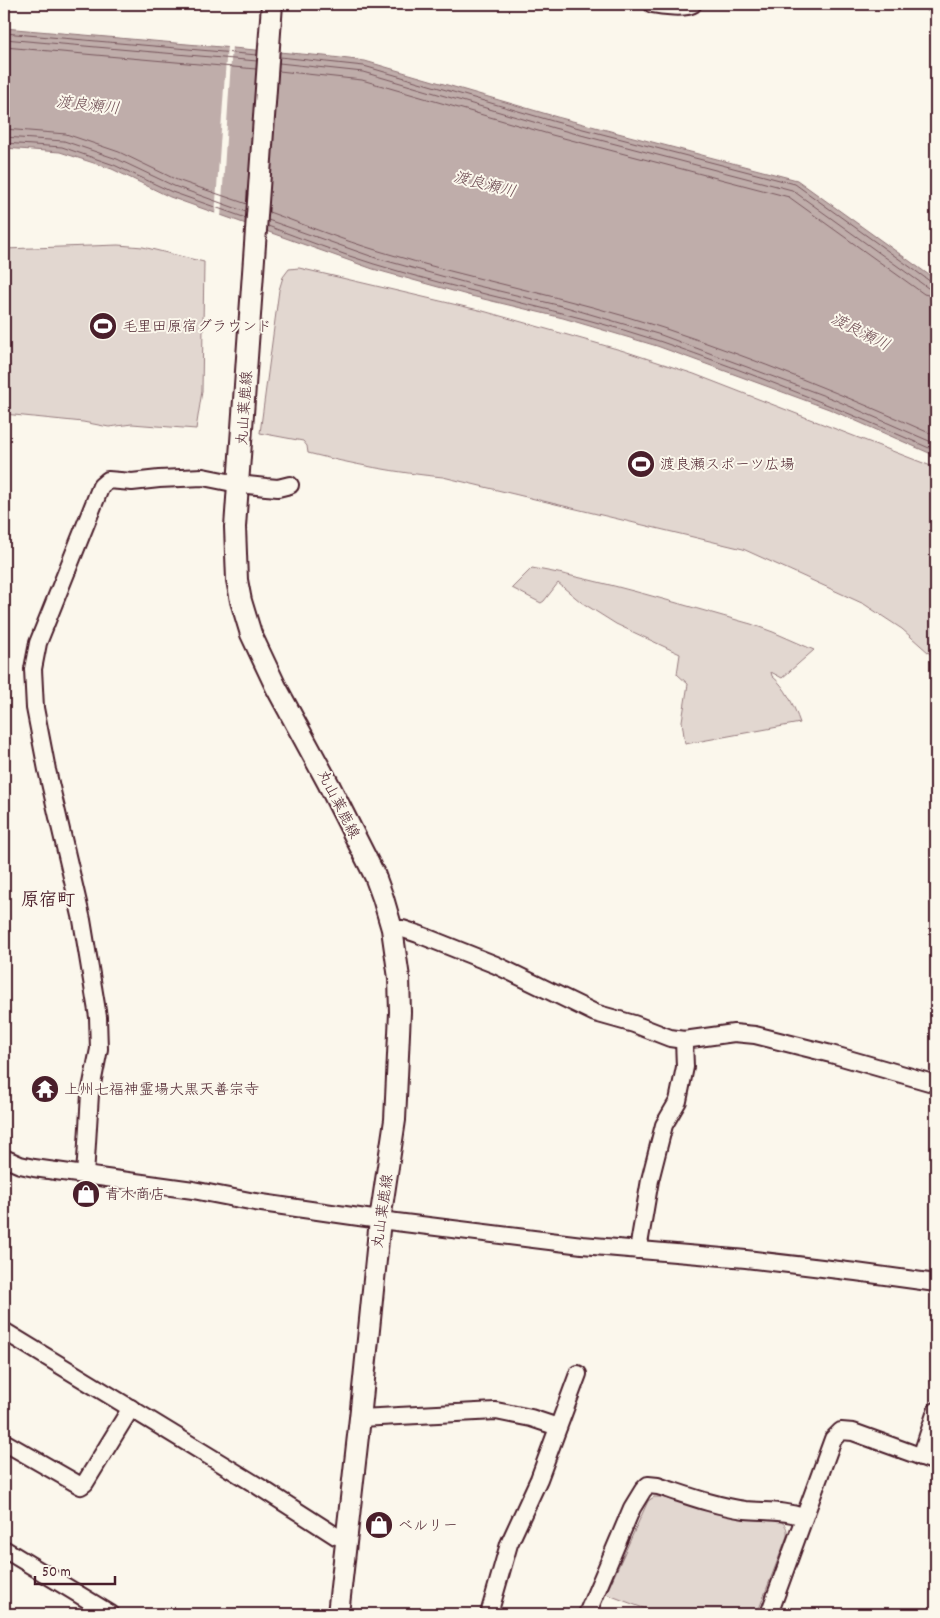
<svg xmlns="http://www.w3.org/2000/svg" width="940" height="1618" viewBox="0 0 940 1618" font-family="Dekko,'Klee One',sans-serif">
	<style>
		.green { fill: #e2d7d0; stroke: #967b7e }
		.water { fill: #bfadaa; stroke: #907477 }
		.pier { fill: #fbf7ec }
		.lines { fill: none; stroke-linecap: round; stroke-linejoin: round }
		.shore { stroke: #79585e; stroke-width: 1 }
		.river { stroke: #bfadaa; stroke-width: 19 }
		.minor-casing { stroke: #4a1f2b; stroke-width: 20 }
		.major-casing { stroke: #4a1f2b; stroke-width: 24 }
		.minor { stroke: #fbf7ec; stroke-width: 16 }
		.major { stroke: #fbf7ec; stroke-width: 20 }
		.labels { text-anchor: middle; stroke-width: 4; stroke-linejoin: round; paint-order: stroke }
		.poi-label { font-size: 15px; fill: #4a1f2b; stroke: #fbf7ec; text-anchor: start }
		.street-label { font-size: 15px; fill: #4a1f2b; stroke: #fbf7ec }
		.water-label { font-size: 16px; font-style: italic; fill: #6d4a51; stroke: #fbf7ec }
		.quarter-label { font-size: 18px; font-weight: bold; fill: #4a1f2b; stroke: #fbf7ec }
	</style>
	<rect width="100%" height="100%" fill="#fbf7ec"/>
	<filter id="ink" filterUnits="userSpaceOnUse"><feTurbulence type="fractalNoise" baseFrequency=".02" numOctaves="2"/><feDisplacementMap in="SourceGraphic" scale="10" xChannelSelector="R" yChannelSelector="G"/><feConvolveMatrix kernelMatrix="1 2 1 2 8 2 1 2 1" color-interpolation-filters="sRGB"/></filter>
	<g filter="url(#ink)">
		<!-- green -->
		<g class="green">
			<polygon points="118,245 143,247 204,262 202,391 196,429 132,424 109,427 83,422 4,414 4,249"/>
			<path d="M299,268L483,311L624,351L694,374L936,468V661L929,653L902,629L864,604L743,549L443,477C398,473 351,464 308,453L307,446L303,441L260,433L279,290L283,277L289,269Z"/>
			<path d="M532,568C606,581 679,604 751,624L773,632L814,650L782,678L771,672L772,676C786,687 794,706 800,723L685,744L682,721L688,684L677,674L680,654L616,624L581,602L558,583L544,601L541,603L512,588Z"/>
			<path d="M654,1497H661L732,1516L779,1520C785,1524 788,1528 787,1536L757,1614H659L606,1594L648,1501Z"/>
		</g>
		<!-- water -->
		<polygon class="water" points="4,28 324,56 365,61 557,117 797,180 936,280 936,456 829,409 657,346 563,318 471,296 373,269 170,197 112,169 60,152 4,148"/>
		<!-- pier -->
		<polygon class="pier" points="227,45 232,45 221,218 215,216"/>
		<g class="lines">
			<!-- shore -->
			<g class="shore">
				<polyline points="4,33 257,55"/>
				<polyline points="4,39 257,61"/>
				<polyline points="4,47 256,69"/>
				<polyline points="280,57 364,66 556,122 795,184 931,282 936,283"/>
				<polyline points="279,63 363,72 554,128 792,190 928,288 936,290"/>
				<polyline points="279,71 362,80 552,135 789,197 924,294 936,297"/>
				<polyline points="4,129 66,134 119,152 177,180 247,204"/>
				<polyline points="4,137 64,141 117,159 174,186 246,212"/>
				<polyline points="4,143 62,147 114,165 172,192 246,218"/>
				<path d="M269,212C305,225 342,240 379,251C473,280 569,297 663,328C756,359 847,396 936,436"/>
				<polyline points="268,220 376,258 474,285 566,307 661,335 833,399 936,444"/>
				<path d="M268,226C303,239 338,253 374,264C468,293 565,310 659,341C753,373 845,411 936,451"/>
			</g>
			<!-- river -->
			<polyline class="river" points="933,4 936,5"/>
			<defs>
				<g id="minor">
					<path d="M652,4C661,6 686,9 693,4"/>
					<polyline points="392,929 403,929 418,934 496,965 595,1013 634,1024 670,1038 684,1040 734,1033 755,1035 831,1054 936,1084"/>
					<polyline points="4,1158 20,1165 34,1168 193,1190 255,1202 380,1220 582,1245 746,1259 856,1272 936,1283"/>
					<polyline points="85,1176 90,1094 99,1049 98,1017 82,920 47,770 35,708 33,669 38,643 101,486 108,480 132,482 159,479 203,477 238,484 266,487 278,488 290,485"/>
					<polyline points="638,1250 650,1180 664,1125 678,1101 685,1067 684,1040"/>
					<polyline points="4,1331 258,1486 336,1536 347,1538"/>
					<polyline points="360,1418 496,1411 531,1418 558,1427"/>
					<polyline points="4,1442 81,1486 85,1483 131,1408"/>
					<polyline points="921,1457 936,1411"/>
					<polyline points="4,1549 111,1614"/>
					<polyline points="489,1614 509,1544 539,1479 578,1374"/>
					<path d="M587,1614L632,1508L643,1490L648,1485L658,1486C686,1495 715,1506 745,1510C765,1512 784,1510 803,1517"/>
					<polyline points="769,1614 833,1439 841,1431 853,1432 936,1462"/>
				</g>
				<polyline id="major" points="272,4 235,527 237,580 241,601 251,634 276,687 328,783 375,876 383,898 392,929 399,978 400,1012 395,1120 380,1220 361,1409 338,1614"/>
			</defs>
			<!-- minor casing -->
			<use href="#minor" class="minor-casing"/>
			<!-- major casing -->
			<use href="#major" class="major-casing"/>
			<!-- minor -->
			<use href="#minor" class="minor"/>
			<!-- major -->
			<use href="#major" class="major"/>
		</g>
	</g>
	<!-- icons -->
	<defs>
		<symbol id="stadium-disc" viewBox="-11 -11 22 22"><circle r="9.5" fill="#4a1f2b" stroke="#fbf7ec"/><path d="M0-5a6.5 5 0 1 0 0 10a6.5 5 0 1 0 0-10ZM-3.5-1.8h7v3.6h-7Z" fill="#fff"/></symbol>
		<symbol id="temple-disc" viewBox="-11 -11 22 22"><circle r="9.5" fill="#4a1f2b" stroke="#fbf7ec"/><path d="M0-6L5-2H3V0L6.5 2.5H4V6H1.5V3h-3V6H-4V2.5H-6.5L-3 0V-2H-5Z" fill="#fff"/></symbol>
		<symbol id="shop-disc" viewBox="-11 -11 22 22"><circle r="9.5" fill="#4a1f2b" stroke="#fbf7ec"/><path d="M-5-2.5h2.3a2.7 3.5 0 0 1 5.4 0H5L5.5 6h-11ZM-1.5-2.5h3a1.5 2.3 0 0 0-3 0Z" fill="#fff"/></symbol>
	</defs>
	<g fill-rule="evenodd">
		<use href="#stadium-disc" x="87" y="310" width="32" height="32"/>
		<use href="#stadium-disc" x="625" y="448" width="32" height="32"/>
		<use href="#temple-disc" x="29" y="1073" width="32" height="32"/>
		<use href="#shop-disc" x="70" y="1178" width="32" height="32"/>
		<use href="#shop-disc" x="363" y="1509" width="32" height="32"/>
	</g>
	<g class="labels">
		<!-- poi labels -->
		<g class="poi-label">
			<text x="122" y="331">毛里田原宿グラウンド</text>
			<text x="660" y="469">渡良瀬スポーツ広場</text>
			<text x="64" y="1094">上州七福神霊場大黒天善宗寺</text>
			<text x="105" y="1199">青木商店</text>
			<text x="398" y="1530">ベルリー</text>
		</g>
		<!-- street labels -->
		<g class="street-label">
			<text transform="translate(244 408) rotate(-86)" y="5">丸山葉鹿線</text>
			<text transform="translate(339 804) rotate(63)" y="5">丸山葉鹿線</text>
			<text transform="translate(382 1211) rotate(-82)" y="5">丸山葉鹿線</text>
		</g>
		<!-- water labels -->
		<g class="water-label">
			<text transform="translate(88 104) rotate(6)" y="6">渡良瀬川</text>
			<text transform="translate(485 183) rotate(14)" y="6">渡良瀬川</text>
			<text transform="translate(861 331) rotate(27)" y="6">渡良瀬川</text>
		</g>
		<!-- quarter labels -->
		<g class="quarter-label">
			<text x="48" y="905">原宿町</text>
		</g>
	</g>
	<!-- margin -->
	<rect width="940" height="1618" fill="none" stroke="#fbf7ec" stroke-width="20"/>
	<rect x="10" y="10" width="920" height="1598" fill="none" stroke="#4a1f2b" stroke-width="2" filter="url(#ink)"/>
	<!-- scale -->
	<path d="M35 1576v8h80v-8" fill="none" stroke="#4a1f2b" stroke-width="2.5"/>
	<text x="42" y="1576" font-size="15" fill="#4a1f2b" stroke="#fbf7ec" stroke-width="4" paint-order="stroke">50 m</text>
</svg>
